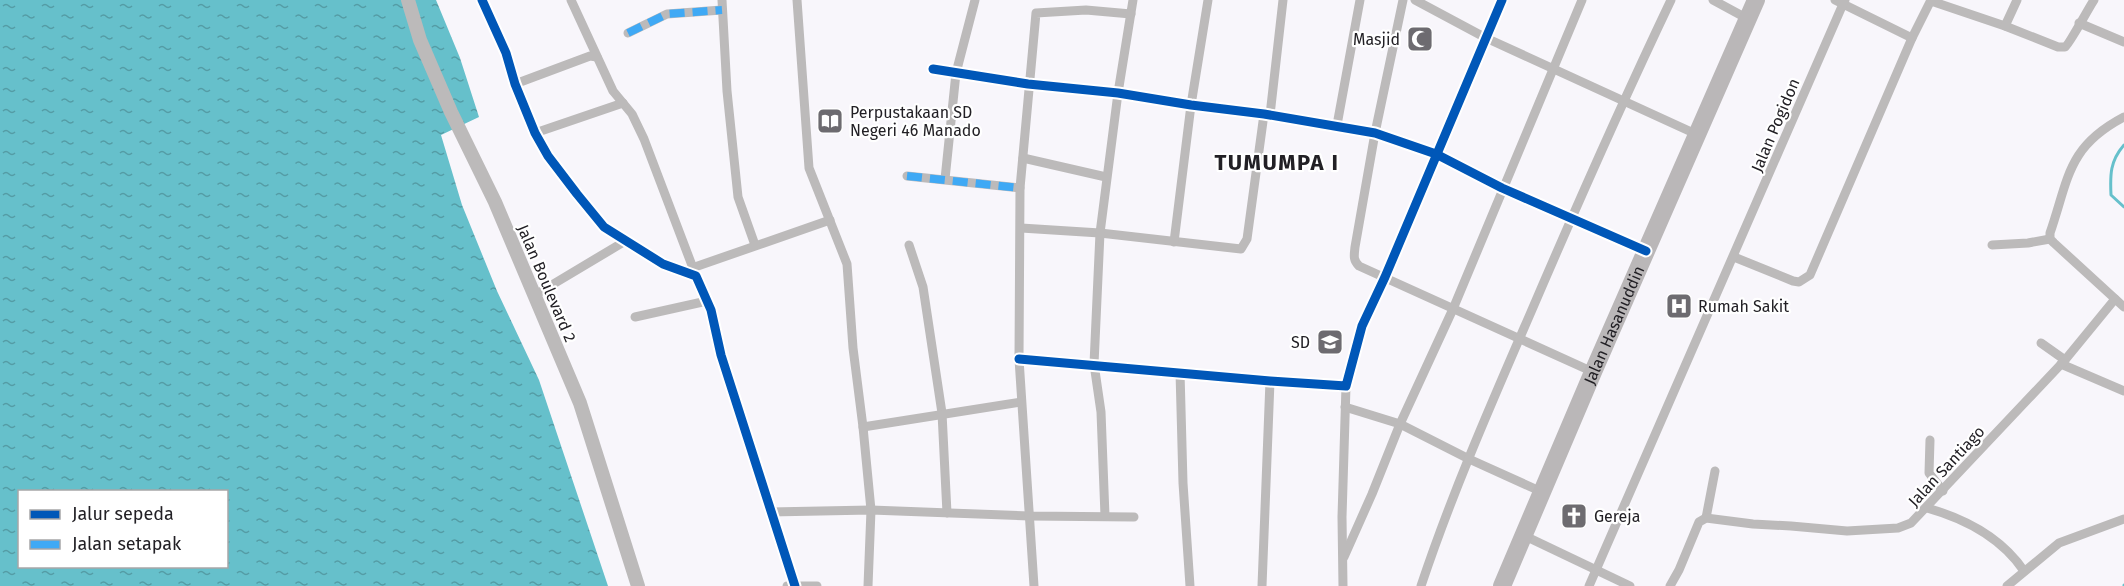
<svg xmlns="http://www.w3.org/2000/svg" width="2124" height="586" viewBox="0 0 2124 586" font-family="'Fira Sans',sans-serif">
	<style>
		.water { fill: url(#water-ripples); fill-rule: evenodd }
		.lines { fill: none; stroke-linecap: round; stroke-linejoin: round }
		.stream { stroke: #66c0cb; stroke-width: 3 }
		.street { stroke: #bcbaba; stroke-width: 9 }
		.secondary { stroke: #bcbaba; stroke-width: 14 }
		.highway { stroke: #bab7b8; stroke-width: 18 }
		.quiet { stroke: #3fa9f5; stroke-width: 8; stroke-dasharray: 15 8; stroke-linecap: butt }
		.cycleway-casing { stroke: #fff; stroke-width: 13 }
		.cycleway { stroke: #0057b8; stroke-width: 9 }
		.labels { text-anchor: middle; stroke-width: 4.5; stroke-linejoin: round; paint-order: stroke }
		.poi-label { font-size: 16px; fill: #222025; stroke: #fff; text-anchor: start }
		.street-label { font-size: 16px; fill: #222025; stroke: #fff }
		.district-label { font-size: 22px; font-weight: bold; letter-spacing: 1.5px; fill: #222025; stroke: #fff }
	</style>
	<defs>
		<pattern id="water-ripples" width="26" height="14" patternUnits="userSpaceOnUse" patternTransform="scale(1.5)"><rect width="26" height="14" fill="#66c0cb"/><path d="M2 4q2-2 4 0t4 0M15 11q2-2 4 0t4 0" fill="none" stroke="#549ca5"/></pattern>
	</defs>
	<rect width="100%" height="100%" fill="#f8f6fb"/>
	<!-- water -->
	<path class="water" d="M0,0H436L460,58L479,117L441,135L462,205L497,291L539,380L608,586H0ZM20,492H226V566H20Z"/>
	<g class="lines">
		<!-- stream -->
		<g class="stream">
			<path d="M2124,145C2110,161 2110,175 2111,195L2124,207"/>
			<polyline points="2124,586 2124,585"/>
		</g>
		<!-- street -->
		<g class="street">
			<polyline points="482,0 506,53 515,84 535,133 548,156 577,194 604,227 663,264 696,276 711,310 721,355 795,586"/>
			<polyline points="571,0 613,91 632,114 644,139 696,276"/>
			<polyline points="722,0 727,91 738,197 755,245"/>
			<polyline points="797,0 809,168 847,264 853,348 863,427 871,510 868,586"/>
			<path d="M1403,0L1375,133L1355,247C1354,256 1353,260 1359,266L1593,372"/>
			<polyline points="1415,0 1486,38 1698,135"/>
			<polyline points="1713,0 1748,19"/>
			<polyline points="1845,0 1843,4 1912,38"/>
			<path d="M1931,1L2005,26L2058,47H2065C2069,45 2088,9 2094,0"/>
			<polyline points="2079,23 2124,42"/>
			<polyline points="2005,26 2017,0"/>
			<polyline points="628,33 667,14 722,10"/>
			<polyline points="933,69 1028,84 1118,93 1191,105 1264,114 1375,133 1436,154 1502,188 1646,251"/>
			<polyline points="515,84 590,56 597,57"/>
			<polyline points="1270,115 1283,0"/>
			<path d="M2124,117C2067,147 2069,178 2050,233V239L2054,243L2124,307"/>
			<polyline points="1337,125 1360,0"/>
			<polyline points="535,133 623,103"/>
			<polyline points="1023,158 1106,177"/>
			<polyline points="907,176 1020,188"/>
			<polyline points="945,179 956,73 975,0"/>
			<polyline points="1021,228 1100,233 1241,249 1247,239 1264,114"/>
			<polyline points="1174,242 1191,105 1208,0"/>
			<polyline points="909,245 923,287 942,413 947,513"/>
			<polyline points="1992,245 2028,243 2050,239"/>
			<polyline points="1734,257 1793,281 1799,282 1810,275 1912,38 1931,0"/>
			<polyline points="692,268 830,220"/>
			<polyline points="535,295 627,240"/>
			<polyline points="635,317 707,301"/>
			<polyline points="2041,343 2065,360"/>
			<polyline points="1019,359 1270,381 1346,386 1362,326 1385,277 1502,0"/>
			<polyline points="2061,364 2124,391"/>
			<polyline points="1180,372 1183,483 1190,586"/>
			<polyline points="1345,407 1400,424 1469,459 1542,492"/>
			<polyline points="863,427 1021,402"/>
			<polyline points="1930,440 1929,473 1943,491"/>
			<path d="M1927,508C1966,519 2001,537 2024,571"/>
			<polyline points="770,512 871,510 1029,516 1134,517"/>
			<polyline points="1105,516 1101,412 1094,364 1100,233 1118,93 1133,0"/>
			<polyline points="1706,518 1715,471"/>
			<polyline points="1523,535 1630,586"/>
			<polyline points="1344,557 1372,494 1400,424 1453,309 1582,0"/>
			<polyline points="787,586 817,586"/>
			<polyline points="1034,586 1019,359 1020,188 1036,13 1086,10 1131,14"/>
			<polyline points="1262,586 1270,381"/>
			<polyline points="1343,586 1342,517 1346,386"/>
			<path d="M1421,586C1452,493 1492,402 1531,312C1576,207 1622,103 1671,0"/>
			<polyline points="1589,586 1843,4 1835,0"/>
			<polyline points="1670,586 1679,570 1699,522 1706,518 1753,524 1791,526 1847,531 1898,528 1911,523 2065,360 2115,299"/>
			<polyline points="2007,586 2059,543 2124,519"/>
		</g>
		<!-- secondary -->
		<polyline class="secondary" points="408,0 420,40 451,112 495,202 580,403 638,586"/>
		<!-- highway -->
		<path class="highway" id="s1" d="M1502,586L1593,372L1756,0"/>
		<!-- quiet -->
		<g class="quiet">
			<polyline points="628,33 667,14 722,10"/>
			<polyline points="907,176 1020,188"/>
		</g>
		<defs>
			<g id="cycleway">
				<polyline points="482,0 506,53 515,84 535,133 548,156 577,194 604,227 663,264 696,276 711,310 721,355 795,586"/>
				<polyline points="933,69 1028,84 1118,93 1191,105 1264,114 1375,133 1436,154 1502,188 1646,251"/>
				<polyline points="1019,359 1270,381 1346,386 1362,326 1385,277 1502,0"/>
			</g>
		</defs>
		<!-- cycleway casing -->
		<use href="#cycleway" class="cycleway-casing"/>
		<!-- cycleway -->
		<use href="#cycleway" class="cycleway"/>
	</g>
	<!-- icons -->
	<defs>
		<symbol id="mosque-square" viewBox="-11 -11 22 22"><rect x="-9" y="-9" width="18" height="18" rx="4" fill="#6d6b70" stroke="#fff"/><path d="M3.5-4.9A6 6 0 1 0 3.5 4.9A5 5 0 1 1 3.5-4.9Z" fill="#fff"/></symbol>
		<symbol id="library-square" viewBox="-11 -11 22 22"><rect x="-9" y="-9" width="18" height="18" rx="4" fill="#6d6b70" stroke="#fff"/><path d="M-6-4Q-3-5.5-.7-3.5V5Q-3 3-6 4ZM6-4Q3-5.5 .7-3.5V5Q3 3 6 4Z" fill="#fff"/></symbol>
		<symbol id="hospital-square" viewBox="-11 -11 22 22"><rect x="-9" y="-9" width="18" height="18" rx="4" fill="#6d6b70" stroke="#fff"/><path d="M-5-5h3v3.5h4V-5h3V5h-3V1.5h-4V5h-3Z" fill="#fff"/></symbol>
		<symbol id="school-square" viewBox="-11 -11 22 22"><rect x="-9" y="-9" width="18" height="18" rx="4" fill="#6d6b70" stroke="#fff"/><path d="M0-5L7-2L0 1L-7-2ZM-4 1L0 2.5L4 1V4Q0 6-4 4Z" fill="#fff"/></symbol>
		<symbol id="church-square" viewBox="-11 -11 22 22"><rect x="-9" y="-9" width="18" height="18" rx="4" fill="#6d6b70" stroke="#fff"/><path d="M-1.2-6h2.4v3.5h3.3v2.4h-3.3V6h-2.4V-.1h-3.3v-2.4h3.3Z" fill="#fff"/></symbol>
	</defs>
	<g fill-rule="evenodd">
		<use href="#mosque-square" x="1405" y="24" width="30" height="30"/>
		<use href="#library-square" x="815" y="106" width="30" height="30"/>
		<use href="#hospital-square" x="1664" y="291" width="30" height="30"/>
		<use href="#school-square" x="1315" y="327" width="30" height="30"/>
		<use href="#church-square" x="1559" y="501" width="30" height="30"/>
	</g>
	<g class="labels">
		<!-- poi labels -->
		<g class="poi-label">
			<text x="1400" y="45" text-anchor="end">Masjid</text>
			<text x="850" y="118">Perpustakaan SD<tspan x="850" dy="18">Negeri 46 Manado</tspan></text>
			<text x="1698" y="312">Rumah Sakit</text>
			<text x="1310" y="348" text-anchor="end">SD</text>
			<text x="1594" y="522">Gereja</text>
		</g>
		<!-- street labels -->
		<g class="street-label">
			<text transform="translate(1775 125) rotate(-67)" y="6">Jalan Pogidon</text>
			<text transform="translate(547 283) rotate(67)" y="6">Jalan Boulevard 2</text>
			<text dy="6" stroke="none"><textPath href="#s1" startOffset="284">Jalan Hasanuddin</textPath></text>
			<text transform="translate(1946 466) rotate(-47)" y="6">Jalan Santiago</text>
		</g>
		<!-- district labels -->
		<g class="district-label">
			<text x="1277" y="170">TUMUMPA I</text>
		</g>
	</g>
	<!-- legend -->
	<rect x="18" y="490" width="210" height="78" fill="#ffffff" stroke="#a7a6a8" stroke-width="1.5"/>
	<rect x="30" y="510" width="30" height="9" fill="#0057b8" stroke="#a7a6a8" stroke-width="1.5"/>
	<text x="72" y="520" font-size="18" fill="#222025">Jalur sepeda</text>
	<rect x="30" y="540" width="30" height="9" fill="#3fa9f5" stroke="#a7a6a8" stroke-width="1.5"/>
	<text x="72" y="550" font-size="18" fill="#222025">Jalan setapak</text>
</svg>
